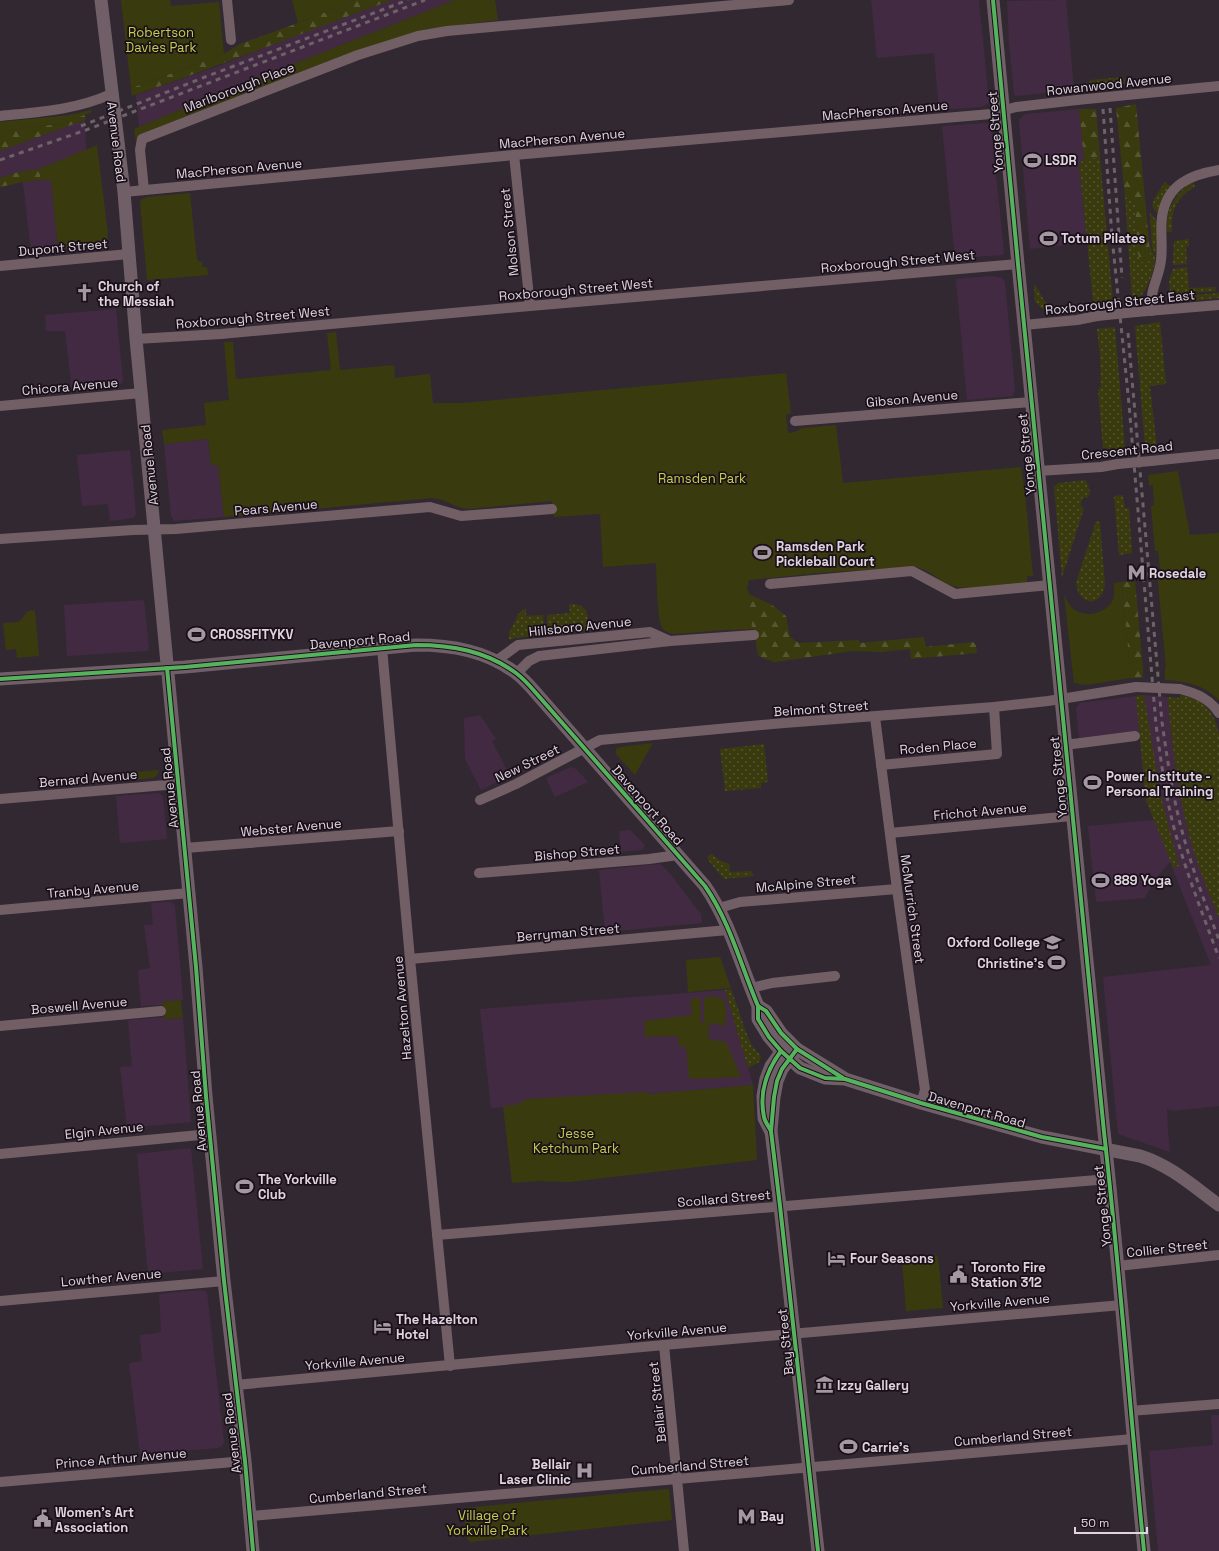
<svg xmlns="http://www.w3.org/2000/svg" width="1219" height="1551" viewBox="0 0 1219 1551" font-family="'Space Grotesk',sans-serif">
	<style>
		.built { fill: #422b42 }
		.grass { fill: url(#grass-dots) }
		.forest { fill: url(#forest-firs) }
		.park { fill: #393b0f }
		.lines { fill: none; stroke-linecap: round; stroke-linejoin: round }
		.minor { stroke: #725f66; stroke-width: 10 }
		.major { stroke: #715f68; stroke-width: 13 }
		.rail { stroke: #6e6269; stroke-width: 3; stroke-dasharray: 5 5; stroke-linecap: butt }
		.minor-bridge { stroke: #725f66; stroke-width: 10 }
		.cycleway-casing { stroke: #191019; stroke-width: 6 }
		.cycleway { stroke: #56b35d; stroke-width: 4 }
		.labels { text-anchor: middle; stroke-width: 3.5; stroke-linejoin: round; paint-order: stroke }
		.park-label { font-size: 13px; fill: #c6cf4b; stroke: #191019 }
		.street-label { font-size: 13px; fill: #e1d4e0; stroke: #191019 }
		.poi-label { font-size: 13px; font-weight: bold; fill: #e1d4e0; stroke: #191019; text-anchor: start }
	</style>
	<defs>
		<pattern id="grass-dots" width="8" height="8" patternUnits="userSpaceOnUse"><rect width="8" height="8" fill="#393b0f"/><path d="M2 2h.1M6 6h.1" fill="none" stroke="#555632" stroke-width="1.8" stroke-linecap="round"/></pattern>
		<pattern id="forest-firs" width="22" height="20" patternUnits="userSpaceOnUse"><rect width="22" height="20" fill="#393b0f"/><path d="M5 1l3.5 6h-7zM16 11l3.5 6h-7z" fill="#555632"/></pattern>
	</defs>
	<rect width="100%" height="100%" fill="#322832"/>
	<!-- built -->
	<g class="built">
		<polygon points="392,0 455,0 225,91 139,127 136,95 224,64 299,34"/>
		<polygon points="871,0 979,0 989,102 988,104 981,107 939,110 934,53 877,58"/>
		<polygon points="1066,0 1074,90 1016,96 1014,94 1009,43 1007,1"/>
		<polygon points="1079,109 1084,160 1079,163 1087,243 1030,249 1019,120 1025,114"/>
		<polygon points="85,120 86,150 39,169 18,172 0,178 0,151"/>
		<polygon points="986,123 991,126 1004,252 1003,255 955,258 942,126"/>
		<polygon points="51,179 58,249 31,252 23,182"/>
		<polygon points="991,276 1002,278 1005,282 1015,390 1012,396 967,400 956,279"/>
		<polygon points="116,309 123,380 122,383 117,387 72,391 65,331 46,331 45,315"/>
		<polygon points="208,439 211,465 218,464 224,517 174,521 171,516 164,444"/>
		<polygon points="130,450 136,514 134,518 110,521 108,504 82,506 77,455"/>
		<polygon points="144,600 149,649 147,651 67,656 64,605"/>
		<polygon points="1144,695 1168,697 1172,741 1178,781 1190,836 1206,885 1219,918 1219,1106 1173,1111 1167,1109 1168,1130 1170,1152 1118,1134 1103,977 1211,965 1170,862 1155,879 1145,898 1096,902 1088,826 1154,820 1146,800 1139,731 1079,738 1076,708 1080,703"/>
		<polygon points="480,715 496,739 492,741 510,776 481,790 465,759 464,718"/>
		<polygon points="571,767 576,769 588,782 555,797 546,778"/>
		<polygon points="159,793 163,797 167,839 120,843 116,796"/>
		<polygon points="630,830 645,845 642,850 621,852 619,831"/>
		<polygon points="660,864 667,870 697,909 701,914 702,923 605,932 599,870"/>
		<polygon points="167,902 171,902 175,906 183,1000 163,1002 163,1005 141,1006 138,970 150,968 144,925 153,925 151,903"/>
		<polygon points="725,990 753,1085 491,1108 480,1009"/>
		<polygon points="164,1017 164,1019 183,1018 191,1122 127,1128 120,1067 132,1066 128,1020"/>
		<polygon points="191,1148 203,1269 148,1274 137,1154"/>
		<polygon points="202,1290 207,1292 224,1442 222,1446 218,1448 140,1454 129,1363 142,1361 140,1335 159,1333 161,1330 159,1294"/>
		<polygon points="1211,1415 1219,1415 1219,1551 1158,1551 1149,1451 1213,1445"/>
	</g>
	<!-- grass -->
	<g class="grass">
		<polygon points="1124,77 1125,84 1091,88 1090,80"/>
		<polygon points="1100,157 1113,302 1095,304 1095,301 1093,301 1079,163 1084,160"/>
		<polygon points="1165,182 1171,187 1158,214 1152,206 1155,197"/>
		<path d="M1192,182L1195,186C1176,199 1171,209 1172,232H1167C1165,211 1174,194 1192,182Z"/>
		<path d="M1125,197L1135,201L1137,251L1151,263L1149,245C1151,249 1154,253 1155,257C1156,267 1145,298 1135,300L1132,298Z"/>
		<polygon points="1150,213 1157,221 1157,257 1152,247"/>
		<polygon points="1189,239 1189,246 1186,247 1187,264 1173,265 1174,241"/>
		<polygon points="1187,267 1189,288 1215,287 1216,291 1178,294 1173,293 1170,291 1169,281 1173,269"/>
		<polygon points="1035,284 1045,302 1058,309 1059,312 1048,313 1047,311 1041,308 1037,303 1035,303 1034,285"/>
		<polygon points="1219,293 1219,298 1180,302 1170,301 1172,297"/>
		<polygon points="1160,322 1166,384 1150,386 1157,448 1145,446 1135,326"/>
		<polygon points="1115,327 1125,448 1111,452 1111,449 1103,448 1098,390 1101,386 1100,355 1097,329"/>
		<polygon points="1086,480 1090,491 1088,498 1083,497 1080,506 1084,508 1062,577 1054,487 1058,483"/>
		<polygon points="1123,495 1125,508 1129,508 1132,553 1119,555 1114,496"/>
		<path d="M1096,521L1100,522L1105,585C1101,608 1079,606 1076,583Z"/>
		<path d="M569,604C589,604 586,613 591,630L548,635L547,615L570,613Z"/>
		<polygon points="526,608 526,616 543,615 545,635 515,638 509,640 509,633 519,613"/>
		<polygon points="1144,695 1161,797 1179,866 1173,868 1146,800 1136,696"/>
		<path d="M1180,695C1204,699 1215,712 1219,735V918C1208,891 1197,864 1189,835C1178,791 1172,746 1168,700V697L1180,698Z"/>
		<polygon points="764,744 768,782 761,783 761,788 725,791 720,749"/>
		<polygon points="712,854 719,860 729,864 730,872 751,871 754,876 724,879 708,860 708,856"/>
		<polygon points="731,989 746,1032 752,1046 761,1056 759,1062 748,1068 725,990"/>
	</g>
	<!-- forest -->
	<g class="forest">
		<path d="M355,0H392C305,32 219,66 132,96L131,88L224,54L240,44L298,23Z"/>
		<polygon points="1136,104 1151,263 1141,262 1137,251 1135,201 1125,197 1116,108"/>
		<polygon points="1079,109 1096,109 1100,157 1084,160"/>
		<polygon points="85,114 85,120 0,151 0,132 28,127 62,124"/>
		<polygon points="39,169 41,180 23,182 0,187 0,178 18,172"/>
		<polygon points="1135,581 1143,670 1143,678 1131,678 1121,582"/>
		<polygon points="747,589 749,594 772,605 786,616 790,637 799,643 859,640 860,643 924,637 926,647 973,642 976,645 977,653 911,659 910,649 881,652 853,651 775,662 765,659 758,655 754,629 732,630"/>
	</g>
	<!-- park -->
	<g class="park">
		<polygon points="121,0 170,0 171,6 219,2 224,54 131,88"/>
		<polygon points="292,0 355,0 298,23"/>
		<polygon points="455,0 495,0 498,20 426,29 385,42 137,138 136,142 134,129 225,91"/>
		<polygon points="91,110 92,112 62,124 28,127 0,132 0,122 70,115"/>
		<polygon points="97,145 108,234 107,241 103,244 58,249 51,180 41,180 39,169"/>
		<polygon points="190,193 197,260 202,262 202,267 207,267 208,275 147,280 140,202 141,200 147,197"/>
		<path d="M336,332L340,370L394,365L395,378L430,374L433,403H463L786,373L791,413L786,415L788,433L795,432L802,428L836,425L843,483L1021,467L1025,493L1033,576H1027V583C1007,585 972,591 953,586C939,582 930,569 915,567L819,573L749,580L747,588L749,594L752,628L674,634C670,633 665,632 663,629C656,619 657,576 656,563L603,567L600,514L554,517L552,501L468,509C456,508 445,499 433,498L224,517L218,465H211L208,439L164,444L162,430L206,425L204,403L229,400L224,342H233L236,378L239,379L331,370L327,333Z"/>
		<path d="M1178,471L1190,535L1219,533V700C1204,685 1186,681 1165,680V668H1166L1157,571L1160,570L1158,551H1155L1151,506L1154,505L1153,485H1149L1148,475Z"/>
		<path d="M1121,582L1131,678L1085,685L1074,683L1064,595C1067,601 1070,607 1075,610C1088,619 1111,612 1114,596C1115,592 1114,587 1114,583Z"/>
		<polygon points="35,610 39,656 17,658 16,649 6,650 3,623 19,622 28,611"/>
		<polygon points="653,743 635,775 616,754 616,749 620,747"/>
		<polygon points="159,770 157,775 154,778 114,781 114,774"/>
		<polygon points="720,957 731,988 688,992 686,960"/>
		<polygon points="714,996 724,1000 726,1011 725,1026 710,1023 708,1039 726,1042 741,1077 689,1079 686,1047 679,1046 678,1036 645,1037 644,1021 692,1015 690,999 700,998 701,1023 707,1023 704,1022 704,998"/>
		<polygon points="181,1000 183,1018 164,1019 162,1002"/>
		<polygon points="753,1085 757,1160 570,1182 540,1181 512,1183 503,1106 516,1105 527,1099 646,1092 649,1094"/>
		<polygon points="938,1256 943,1308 906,1311 902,1259"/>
		<polygon points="669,1489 672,1520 470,1542 467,1538 463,1508"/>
	</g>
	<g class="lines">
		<!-- minor -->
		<g class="minor">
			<polyline points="227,0 231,40"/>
			<polyline points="1137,94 1219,86"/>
			<path d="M0,116C38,112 76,110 111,94"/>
			<polyline points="514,155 530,306"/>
			<polyline points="144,190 140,150 142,139 358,55 418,36 447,31 789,0"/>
			<polyline points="124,192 514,155 991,114 1016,107 1077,100"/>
			<polyline points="0,266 129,254"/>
			<path d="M1152,311C1152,306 1151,300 1152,295C1154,283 1160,272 1161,260C1163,245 1160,231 1162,217C1167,184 1190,175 1219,170"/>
			<polyline points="1136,312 1219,305"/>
			<polyline points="1024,325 1077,320 1097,316"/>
			<polyline points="136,339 221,334 530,306 1018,264"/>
			<polyline points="0,406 141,393"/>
			<polyline points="795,421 1031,402"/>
			<polyline points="1151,461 1219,454"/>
			<polyline points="1038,471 1101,467 1118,464"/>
			<polyline points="0,539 133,530 176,529 430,507 461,516 552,509"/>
			<polyline points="770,584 912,571 955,594 1050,585"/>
			<polyline points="382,648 410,959 450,1366"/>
			<polyline points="496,661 518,645 650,632 670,641"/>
			<polyline points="517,673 529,661 539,656 670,641 754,635"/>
			<path d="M1180,689C1196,693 1210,699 1219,713"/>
			<polyline points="875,717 897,889 925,1090 921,1103"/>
			<polyline points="1065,745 1135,736"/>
			<polyline points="881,765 997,754 994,707"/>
			<polyline points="0,799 178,784"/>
			<polyline points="480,800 516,784 600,740 784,723 994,707 1048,701 1136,687"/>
			<polyline points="890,833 1072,816"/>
			<polyline points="185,848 399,831"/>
			<polyline points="479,873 649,859 678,855"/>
			<polyline points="719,908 740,902 897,889"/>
			<polyline points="0,910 189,893"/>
			<polyline points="410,959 728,930"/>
			<polyline points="751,988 772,983 835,976"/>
			<polyline points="0,1026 161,1011"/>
			<polyline points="0,1154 210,1134"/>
			<polyline points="437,1235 1109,1179"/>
			<polyline points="1118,1266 1219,1255"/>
			<polyline points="0,1301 224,1281"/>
			<polyline points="664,1345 684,1551"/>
			<polyline points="236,1385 664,1345 1122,1305"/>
			<polyline points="1130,1411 1219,1404"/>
			<polyline points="0,1482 245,1461"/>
			<polyline points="250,1516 677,1479 1133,1439"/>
		</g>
		<!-- major -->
		<g class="major">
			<polyline points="101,0 124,192 136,339 196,967 206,1096 224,1281 245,1461 253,1551"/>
			<path d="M993,0L1018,264L1104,1132C1120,1272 1130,1411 1144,1551"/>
			<path d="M0,679L185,667L416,645C452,645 486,651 516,673C524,679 530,686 536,693L705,886C730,922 741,966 758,1006V1019L769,1037L781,1051L800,1068L825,1078L845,1079L921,1103L1042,1137L1140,1156C1170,1165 1194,1187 1219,1205"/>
			<polyline points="758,1006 766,1011 781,1033 797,1049 844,1078"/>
			<polyline points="797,1049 782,1069 777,1081 774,1097 771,1131 780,1206 818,1551"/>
			<polyline points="770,1130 764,1118 763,1096 766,1079 771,1066 786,1045"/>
		</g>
		<!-- rail -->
		<g class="rail">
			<polyline points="1110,108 1122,278"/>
			<path d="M1103,109L1112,237L1129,404L1156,725C1161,760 1165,794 1174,828C1186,872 1203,915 1219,958"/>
			<polyline points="81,126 205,77 408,0"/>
			<polyline points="0,160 86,130 425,0"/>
			<path d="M1128,333L1162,722C1167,757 1172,793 1181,827C1191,866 1205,903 1219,940"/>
		</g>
		<!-- minor-bridge -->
		<g class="minor-bridge">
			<polyline points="1077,100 1137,94"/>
			<polyline points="1097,316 1136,312"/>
			<polyline points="1118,464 1151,461"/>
			<polyline points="1136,687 1180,689"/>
		</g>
		<defs>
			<g id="cycleway">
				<path d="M993,0L1018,264L1104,1132C1120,1272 1130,1411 1144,1551"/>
				<polyline points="167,668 196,967 206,1096 224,1281 245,1461 253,1551"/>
				<path d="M0,679L185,667L416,645C452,645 486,651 516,673C524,679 530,686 536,693L705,886C730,922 741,966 758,1006V1019L769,1037L781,1051L800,1068L825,1078L845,1079L921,1103L1042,1137L1106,1149"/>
				<polyline points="758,1006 766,1011 781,1033 797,1049 843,1078"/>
				<polyline points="797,1049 782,1069 777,1081 774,1097 771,1131 780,1206 818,1551"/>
				<path d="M771,1131C769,1127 765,1122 764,1117C759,1093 767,1070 781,1051"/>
			</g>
		</defs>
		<!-- cycleway casing -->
		<use href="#cycleway" class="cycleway-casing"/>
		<!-- cycleway -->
		<use href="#cycleway" class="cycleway"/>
	</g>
	<!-- icons -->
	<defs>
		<symbol id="stadium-bare" viewBox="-9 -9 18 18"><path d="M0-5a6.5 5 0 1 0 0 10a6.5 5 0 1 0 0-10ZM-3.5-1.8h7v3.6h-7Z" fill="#a498a3" stroke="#191019" stroke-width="2.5" paint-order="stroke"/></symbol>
		<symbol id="church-bare" viewBox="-9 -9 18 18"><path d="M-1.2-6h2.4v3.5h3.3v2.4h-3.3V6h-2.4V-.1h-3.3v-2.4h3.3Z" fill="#a498a3" stroke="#191019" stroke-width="2.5" paint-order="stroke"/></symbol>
		<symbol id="metro-bare" viewBox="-9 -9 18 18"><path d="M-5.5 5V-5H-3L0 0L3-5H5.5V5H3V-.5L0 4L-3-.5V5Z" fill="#a498a3" stroke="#191019" stroke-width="2.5" paint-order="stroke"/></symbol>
		<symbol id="university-bare" viewBox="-9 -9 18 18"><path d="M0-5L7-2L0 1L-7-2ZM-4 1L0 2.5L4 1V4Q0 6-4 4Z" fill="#a498a3" stroke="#191019" stroke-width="2.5" paint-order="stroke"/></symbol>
		<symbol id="hotel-bare" viewBox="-9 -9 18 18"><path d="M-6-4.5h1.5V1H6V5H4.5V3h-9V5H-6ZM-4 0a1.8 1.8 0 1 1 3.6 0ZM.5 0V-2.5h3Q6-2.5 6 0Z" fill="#a498a3" stroke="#191019" stroke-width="2.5" paint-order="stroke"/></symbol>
		<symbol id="civic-bare" viewBox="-9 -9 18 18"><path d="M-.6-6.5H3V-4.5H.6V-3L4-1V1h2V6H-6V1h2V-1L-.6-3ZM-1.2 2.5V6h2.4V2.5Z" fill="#a498a3" stroke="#191019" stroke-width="2.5" paint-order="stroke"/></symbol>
		<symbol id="museum-bare" viewBox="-9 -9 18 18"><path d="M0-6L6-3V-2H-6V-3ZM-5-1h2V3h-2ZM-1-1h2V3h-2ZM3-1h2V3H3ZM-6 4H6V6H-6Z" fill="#a498a3" stroke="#191019" stroke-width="2.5" paint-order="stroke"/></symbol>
		<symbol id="hospital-bare" viewBox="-9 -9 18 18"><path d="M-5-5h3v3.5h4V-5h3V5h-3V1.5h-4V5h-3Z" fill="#a498a3" stroke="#191019" stroke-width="2.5" paint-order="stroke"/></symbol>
	</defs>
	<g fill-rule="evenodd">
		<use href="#stadium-bare" x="1020" y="148" width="25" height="25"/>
		<use href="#stadium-bare" x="1036" y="226" width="25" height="25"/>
		<use href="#church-bare" x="72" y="280" width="25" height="25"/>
		<use href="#stadium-bare" x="750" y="540" width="25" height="25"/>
		<use href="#metro-bare" x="1124" y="560" width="25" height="25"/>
		<use href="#stadium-bare" x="184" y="622" width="25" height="25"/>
		<use href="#stadium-bare" x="1080" y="770" width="25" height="25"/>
		<use href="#stadium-bare" x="1088" y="868" width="25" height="25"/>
		<use href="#university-bare" x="1040" y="930" width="25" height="25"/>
		<use href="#stadium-bare" x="1044" y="950" width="25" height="25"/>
		<use href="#stadium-bare" x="232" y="1174" width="25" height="25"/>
		<use href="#hotel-bare" x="824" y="1246" width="25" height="25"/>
		<use href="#civic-bare" x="946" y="1262" width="25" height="25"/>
		<use href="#hotel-bare" x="370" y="1314" width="25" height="25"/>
		<use href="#museum-bare" x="812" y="1372" width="25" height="25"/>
		<use href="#stadium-bare" x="836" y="1434" width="25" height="25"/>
		<use href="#hospital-bare" x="572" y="1458" width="25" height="25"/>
		<use href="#metro-bare" x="734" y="1504" width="25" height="25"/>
		<use href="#civic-bare" x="30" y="1506" width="25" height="25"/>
	</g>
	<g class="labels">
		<!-- park labels -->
		<g class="park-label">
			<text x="161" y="37">Robertson<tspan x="161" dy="15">Davies Park</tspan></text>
			<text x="702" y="483">Ramsden Park</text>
			<text x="576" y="1138">Jesse<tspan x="576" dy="15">Ketchum Park</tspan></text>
			<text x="487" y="1520">Village of<tspan x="487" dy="15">Yorkville Park</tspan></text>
		</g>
		<!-- street labels -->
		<g class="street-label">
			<text transform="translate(1109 84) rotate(-6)" y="5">Rowanwood Avenue</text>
			<text transform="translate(239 87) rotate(-21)" y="5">Marlborough Place</text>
			<text transform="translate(885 110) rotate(-5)" y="5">MacPherson Avenue</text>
			<text transform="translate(995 132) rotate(-95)" y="5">Yonge Street</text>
			<text transform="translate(562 138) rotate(-5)" y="5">MacPherson Avenue</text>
			<text transform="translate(117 142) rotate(83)" y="5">Avenue Road</text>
			<text transform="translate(239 168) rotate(-5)" y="5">MacPherson Avenue</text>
			<text transform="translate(509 232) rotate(-96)" y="5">Molson Street</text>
			<text transform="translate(63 247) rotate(-5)" y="5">Dupont Street</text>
			<text transform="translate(898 261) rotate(-5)" y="5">Roxborough Street West</text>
			<text transform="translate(576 289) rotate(-5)" y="5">Roxborough Street West</text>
			<text transform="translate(1120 302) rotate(-6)" y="5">Roxborough Street East</text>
			<text transform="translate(253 317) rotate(-5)" y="5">Roxborough Street West</text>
			<text transform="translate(70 386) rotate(-5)" y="5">Chicora Avenue</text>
			<text transform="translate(912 398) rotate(-5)" y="5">Gibson Avenue</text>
			<text transform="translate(1127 450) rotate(-6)" y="5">Crescent Road</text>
			<text transform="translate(1026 454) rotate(-96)" y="5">Yonge Street</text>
			<text transform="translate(149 465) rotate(-96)" y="5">Avenue Road</text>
			<text transform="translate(276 507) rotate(-5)" y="5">Pears Avenue</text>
			<text transform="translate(580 626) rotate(-6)" y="5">Hillsboro Avenue</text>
			<text transform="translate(360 640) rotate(-5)" y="5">Davenport Road</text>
			<text transform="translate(821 708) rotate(-4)" y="5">Belmont Street</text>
			<text transform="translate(938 746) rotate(-5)" y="5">Roden Place</text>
			<text transform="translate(527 763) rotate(-26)" y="5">New Street</text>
			<text transform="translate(1058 777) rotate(-96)" y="5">Yonge Street</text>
			<text transform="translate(88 778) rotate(-5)" y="5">Bernard Avenue</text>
			<text transform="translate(169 788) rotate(-96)" y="5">Avenue Road</text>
			<text transform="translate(648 805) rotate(49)" y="5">Davenport Road</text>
			<text transform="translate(980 811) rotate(-5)" y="5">Frichot Avenue</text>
			<text transform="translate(291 827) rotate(-5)" y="5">Webster Avenue</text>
			<text transform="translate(577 852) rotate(-5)" y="5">Bishop Street</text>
			<text transform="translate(806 883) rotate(-5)" y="5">McAlpine Street</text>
			<text transform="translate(93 889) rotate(-5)" y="5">Tranby Avenue</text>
			<text transform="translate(913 909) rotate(82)" y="5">McMurrich Street</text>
			<text transform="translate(568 932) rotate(-5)" y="5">Berryman Street</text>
			<text transform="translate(79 1005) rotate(-5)" y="5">Boswell Avenue</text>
			<text transform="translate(402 1008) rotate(-95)" y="5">Hazelton Avenue</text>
			<text transform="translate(977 1109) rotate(16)" y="5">Davenport Road</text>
			<text transform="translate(198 1111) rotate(-95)" y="5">Avenue Road</text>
			<text transform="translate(104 1130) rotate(-6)" y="5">Elgin Avenue</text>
			<text transform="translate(724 1198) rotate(-5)" y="5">Scollard Street</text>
			<text transform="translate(1102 1206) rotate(-96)" y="5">Yonge Street</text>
			<text transform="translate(1167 1248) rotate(-6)" y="5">Collier Street</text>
			<text transform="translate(111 1277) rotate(-5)" y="5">Lowther Avenue</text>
			<text transform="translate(1000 1302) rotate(-5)" y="5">Yorkville Avenue</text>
			<text transform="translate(677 1331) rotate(-5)" y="5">Yorkville Avenue</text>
			<text transform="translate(785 1342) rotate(-96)" y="5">Bay Street</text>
			<text transform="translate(355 1361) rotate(-5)" y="5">Yorkville Avenue</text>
			<text transform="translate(657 1402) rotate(-96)" y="5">Bellair Street</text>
			<text transform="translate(231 1433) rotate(-97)" y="5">Avenue Road</text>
			<text transform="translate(1013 1436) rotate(-5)" y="5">Cumberland Street</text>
			<text transform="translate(121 1458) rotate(-5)" y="5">Prince Arthur Avenue</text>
			<text transform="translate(690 1465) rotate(-5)" y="5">Cumberland Street</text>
			<text transform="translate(368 1493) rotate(-5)" y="5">Cumberland Street</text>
		</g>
		<!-- poi labels -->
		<g class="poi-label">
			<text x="1045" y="165">LSDR</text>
			<text x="1061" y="243">Totum Pilates</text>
			<text x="98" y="291">Church of<tspan x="98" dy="15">the Messiah</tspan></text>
			<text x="776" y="551">Ramsden Park<tspan x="776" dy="15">Pickleball Court</tspan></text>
			<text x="1149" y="578">Rosedale</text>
			<text x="210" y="639">CROSSFITYKV</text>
			<text x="1106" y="781">Power Institute -<tspan x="1106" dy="15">Personal Training</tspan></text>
			<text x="1114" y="885">889 Yoga</text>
			<text x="1040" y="947" text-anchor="end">Oxford College</text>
			<text x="1044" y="968" text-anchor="end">Christine's</text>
			<text x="258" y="1184">The Yorkville<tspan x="258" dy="15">Club</tspan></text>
			<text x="850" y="1263">Four Seasons</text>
			<text x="971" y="1272">Toronto Fire<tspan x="971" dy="15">Station 312</tspan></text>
			<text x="396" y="1324">The Hazelton<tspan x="396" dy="15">Hotel</tspan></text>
			<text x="837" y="1390">Izzy Gallery</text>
			<text x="862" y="1452">Carrie’s</text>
			<text x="571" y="1469" text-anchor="end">Bellair<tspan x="571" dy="15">Laser Clinic</tspan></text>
			<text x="55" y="1517">Women's Art<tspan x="55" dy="15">Association</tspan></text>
			<text x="760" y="1521">Bay</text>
		</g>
	</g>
	<!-- scale -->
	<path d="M1075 1527v6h72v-6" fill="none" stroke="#e1d4e0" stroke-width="2"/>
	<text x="1081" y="1527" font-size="12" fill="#e1d4e0" stroke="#191019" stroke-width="3" paint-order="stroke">50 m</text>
</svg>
